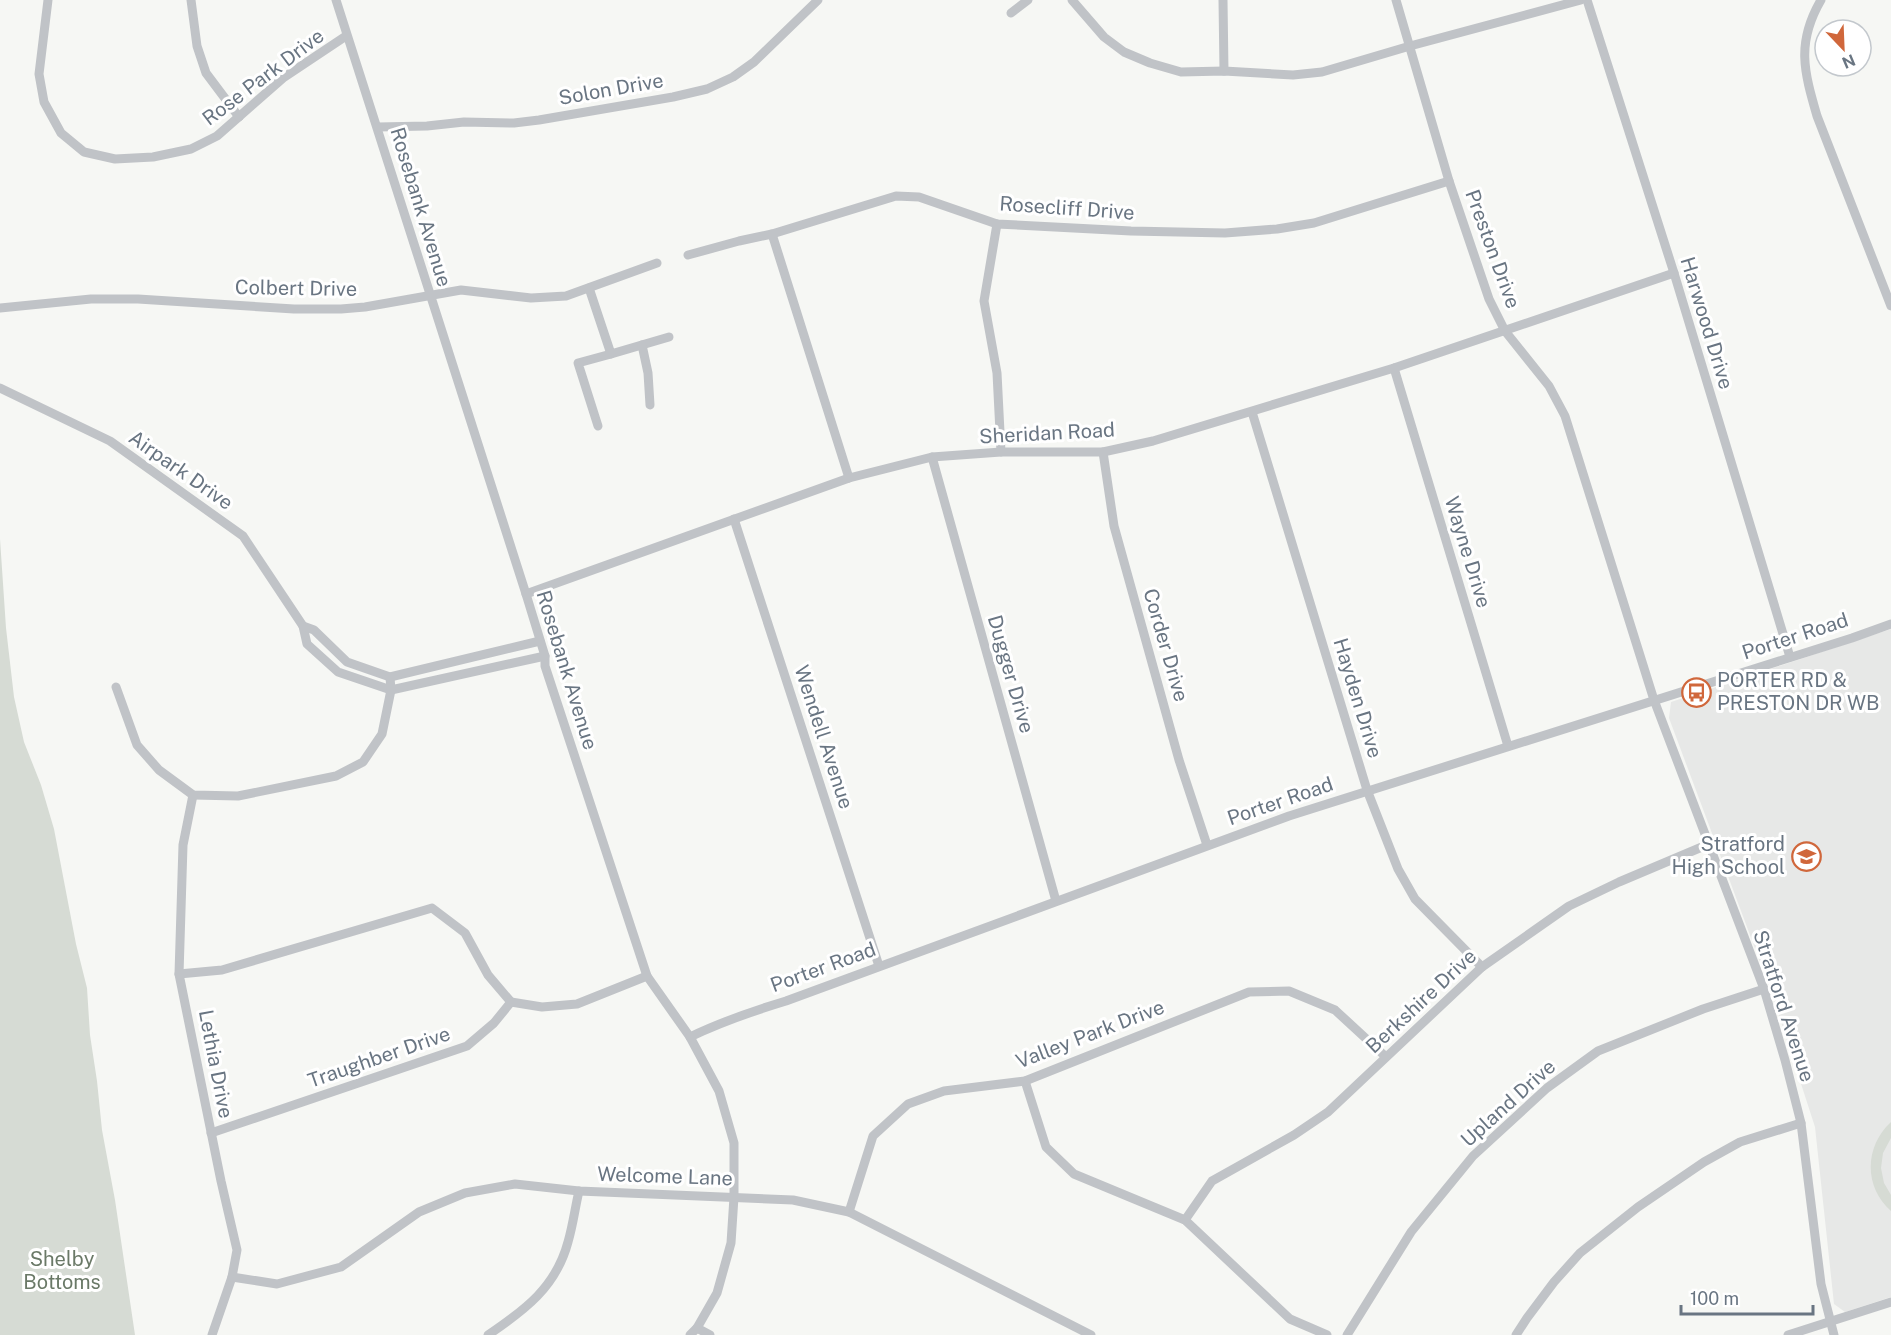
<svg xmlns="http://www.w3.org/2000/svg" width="1891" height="1335" viewBox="0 0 1891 1335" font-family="'Public Sans',sans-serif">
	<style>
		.built { fill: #e7e8e7 }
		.green { fill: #d6dbd4 }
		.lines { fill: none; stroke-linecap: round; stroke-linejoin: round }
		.minor { stroke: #c0c3c7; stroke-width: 9 }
		.labels { text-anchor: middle; stroke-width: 6; stroke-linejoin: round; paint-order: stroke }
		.street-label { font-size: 20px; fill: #697582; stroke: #fff }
		.poi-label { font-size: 20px; fill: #697582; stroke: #fff; text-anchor: start }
		.park-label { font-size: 20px; fill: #6a7967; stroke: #fff }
	</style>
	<rect width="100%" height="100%" fill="#f6f7f4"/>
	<!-- built -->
	<polygon class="built" points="1891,629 1891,1297 1845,1312 1834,1304 1815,1127 1772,994 1669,718 1671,702"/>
	<!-- green -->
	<g class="green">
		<polygon points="0,539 6,628 14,697 24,742 41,785 54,829 76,944 87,988 90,1035 97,1081 102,1130 115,1200 135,1335 0,1335"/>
		<path d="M1891,1122V1138L1883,1153L1881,1168L1884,1183L1891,1195V1211C1864,1187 1864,1147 1891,1122Z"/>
	</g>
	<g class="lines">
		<!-- minor -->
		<g class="minor">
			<polyline points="48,0 39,74 44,102 61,133 84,152 115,159 153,157 191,149 217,136 283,78 346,36"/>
			<polyline points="191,0 197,46 206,73 239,117"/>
			<polyline points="336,0 526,594 545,656 545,666 647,976 690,1037 719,1091 734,1143 734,1197 731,1243 717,1293 697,1328 690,1335"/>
			<polyline points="1072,0 1104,37 1124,52 1150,63 1181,72 1224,71 1293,75 1322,72 1410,46 1581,0"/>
			<polyline points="1223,0 1224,71"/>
			<polyline points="1396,0 1449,181 1489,299 1505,331 1549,386 1565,416 1654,700 1764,989 1785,1060 1801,1123 1821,1284 1834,1335"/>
			<polyline points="1587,0 1674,273 1790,657"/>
			<path d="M1821,0C1796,43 1804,71 1817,116L1891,306"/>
			<polyline points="1011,13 1028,0"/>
			<polyline points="378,127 427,126 464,122 514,123 539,120 673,97 707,89 733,77 754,62 818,0"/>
			<polyline points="997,224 984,301 997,373 1001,452"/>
			<polyline points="772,234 849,478"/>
			<polyline points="688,255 739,241 772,234 896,196 919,197 997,224 1131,231 1225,233 1277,229 1314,223 1449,181"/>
			<polyline points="589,288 611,354 669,337"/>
			<polyline points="0,308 91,299 138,299 294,309 341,309 365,307 461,290 531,298 566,296 657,263"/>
			<polyline points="642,345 648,373 650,405"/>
			<polyline points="1394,368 1508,746"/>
			<polyline points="0,388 110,441 243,536 303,626 307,644 338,672 391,690 545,656"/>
			<polyline points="1252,412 1367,790 1398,869 1415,899 1482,967"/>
			<polyline points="598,426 578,363 611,354"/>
			<polyline points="1103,452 1114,526 1179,760 1207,845"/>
			<polyline points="932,457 1056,901"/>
			<polyline points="734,519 879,966"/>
			<polyline points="526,594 849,478 932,457 1001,452 1103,452 1153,441 1394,368 1674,273"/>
			<polyline points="303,626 314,630 347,662 390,677 540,641"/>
			<polyline points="116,687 137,745 159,770 193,795 238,796 336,776 363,762 382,734 391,690 390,677"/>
			<polyline points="193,795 183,845 179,974 221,1181 237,1250 232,1277 212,1335"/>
			<polyline points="179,974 222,970 432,908 465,933 488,975 511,1002"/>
			<path d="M690,1037C721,1022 753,1011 786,1001L1289,816L1852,638L1891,624"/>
			<polyline points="1025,1081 1046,1147 1074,1174 1185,1220 1290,1319 1327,1335"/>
			<polyline points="211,1133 467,1046 494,1023 511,1002 542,1007 577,1004 647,976"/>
			<polyline points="849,1212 873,1136 908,1104 944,1091 1025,1081 1249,992 1289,991 1335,1010 1386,1057"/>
			<polyline points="1185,1220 1212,1181 1294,1135 1328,1112 1482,967 1569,906 1619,882 1709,844"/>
			<polyline points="232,1277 277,1284 341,1267 419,1212 465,1193 515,1184 579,1191 793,1200 849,1212 1091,1335"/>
			<polyline points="697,1328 710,1335"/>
			<path d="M488,1335C525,1310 556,1287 568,1242C573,1225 575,1208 579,1191"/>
			<polyline points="1347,1335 1411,1232 1473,1156 1547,1088 1598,1051 1703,1009 1764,989"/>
			<polyline points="1516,1335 1527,1318 1554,1282 1580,1253 1638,1207 1704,1162 1740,1142 1801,1123"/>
			<polyline points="1788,1335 1891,1302"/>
		</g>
	</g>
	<!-- icons -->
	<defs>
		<symbol id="bus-ring" viewBox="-11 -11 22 22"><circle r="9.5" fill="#fff" stroke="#d0673b" stroke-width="1.5"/><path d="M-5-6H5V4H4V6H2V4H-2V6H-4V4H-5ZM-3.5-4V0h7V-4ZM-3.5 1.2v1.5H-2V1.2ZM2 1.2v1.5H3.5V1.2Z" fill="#d0673b"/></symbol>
		<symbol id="school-ring" viewBox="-11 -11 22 22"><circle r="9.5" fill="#fff" stroke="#d0673b" stroke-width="1.5"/><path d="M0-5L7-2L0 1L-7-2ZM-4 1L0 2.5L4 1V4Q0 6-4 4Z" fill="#d0673b"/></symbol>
	</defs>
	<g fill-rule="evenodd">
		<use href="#bus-ring" x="1680" y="676" width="33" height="33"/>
		<use href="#school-ring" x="1790" y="840" width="33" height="33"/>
	</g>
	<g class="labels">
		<!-- street labels -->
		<g class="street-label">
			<text transform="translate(263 77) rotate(-37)" y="7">Rose Park Drive</text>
			<text transform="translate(611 89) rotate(-10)" y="7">Solon Drive</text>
			<text transform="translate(421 207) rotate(73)" y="7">Rosebank Avenue</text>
			<text transform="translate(1067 208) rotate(4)" y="7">Rosecliff Drive</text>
			<text transform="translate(1493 249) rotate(70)" y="7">Preston Drive</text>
			<text transform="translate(296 288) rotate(1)" y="7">Colbert Drive</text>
			<text transform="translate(1707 323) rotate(73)" y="7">Harwood Drive</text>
			<text transform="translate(1047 433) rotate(-3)" y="7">Sheridan Road</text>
			<text transform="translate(181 470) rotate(35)" y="7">Airpark Drive</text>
			<text transform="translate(1468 552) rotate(73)" y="7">Wayne Drive</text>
			<text transform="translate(1795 636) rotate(-18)" y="7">Porter Road</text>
			<text transform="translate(1166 645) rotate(74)" y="7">Corder Drive</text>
			<text transform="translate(567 670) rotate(73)" y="7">Rosebank Avenue</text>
			<text transform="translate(1011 674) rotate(74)" y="7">Dugger Drive</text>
			<text transform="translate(1358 698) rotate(73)" y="7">Hayden Drive</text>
			<text transform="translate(824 737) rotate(72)" y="7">Wendell Avenue</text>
			<text transform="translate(1280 801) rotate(-19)" y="7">Porter Road</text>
			<text transform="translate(823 967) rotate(-20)" y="7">Porter Road</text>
			<text transform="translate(1421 1001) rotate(-43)" y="7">Berkshire Drive</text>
			<text transform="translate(1784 1006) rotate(72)" y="7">Stratford Avenue</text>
			<text transform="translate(1090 1034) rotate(-21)" y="7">Valley Park Drive</text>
			<text transform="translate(379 1057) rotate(-19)" y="7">Traughber Drive</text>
			<text transform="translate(216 1064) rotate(79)" y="7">Lethia Drive</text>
			<text transform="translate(1508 1103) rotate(-42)" y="7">Upland Drive</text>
			<text transform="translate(665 1176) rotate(2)" y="7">Welcome Lane</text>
		</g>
		<!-- poi labels -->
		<g class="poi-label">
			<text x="1717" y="687">PORTER RD &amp;<tspan x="1717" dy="23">PRESTON DR WB</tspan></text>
			<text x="1785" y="851" text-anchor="end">Stratford<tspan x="1785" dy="23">High School</tspan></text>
		</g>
		<!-- park labels -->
		<g class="park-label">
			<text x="62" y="1266">Shelby<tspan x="62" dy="23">Bottoms</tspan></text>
		</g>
	</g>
	<!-- north arrow -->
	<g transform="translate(1843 48) rotate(157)"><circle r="28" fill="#ffffff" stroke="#c3c8cd" stroke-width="1.5"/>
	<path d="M0-4.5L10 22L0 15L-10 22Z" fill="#d0673b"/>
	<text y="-9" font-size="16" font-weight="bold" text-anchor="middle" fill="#697582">N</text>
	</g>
	<!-- scale -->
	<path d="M1681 1305v9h132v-9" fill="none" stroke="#697582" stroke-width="3"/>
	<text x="1690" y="1305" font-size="18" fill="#697582" stroke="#ffffff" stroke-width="4.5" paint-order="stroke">100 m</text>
</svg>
